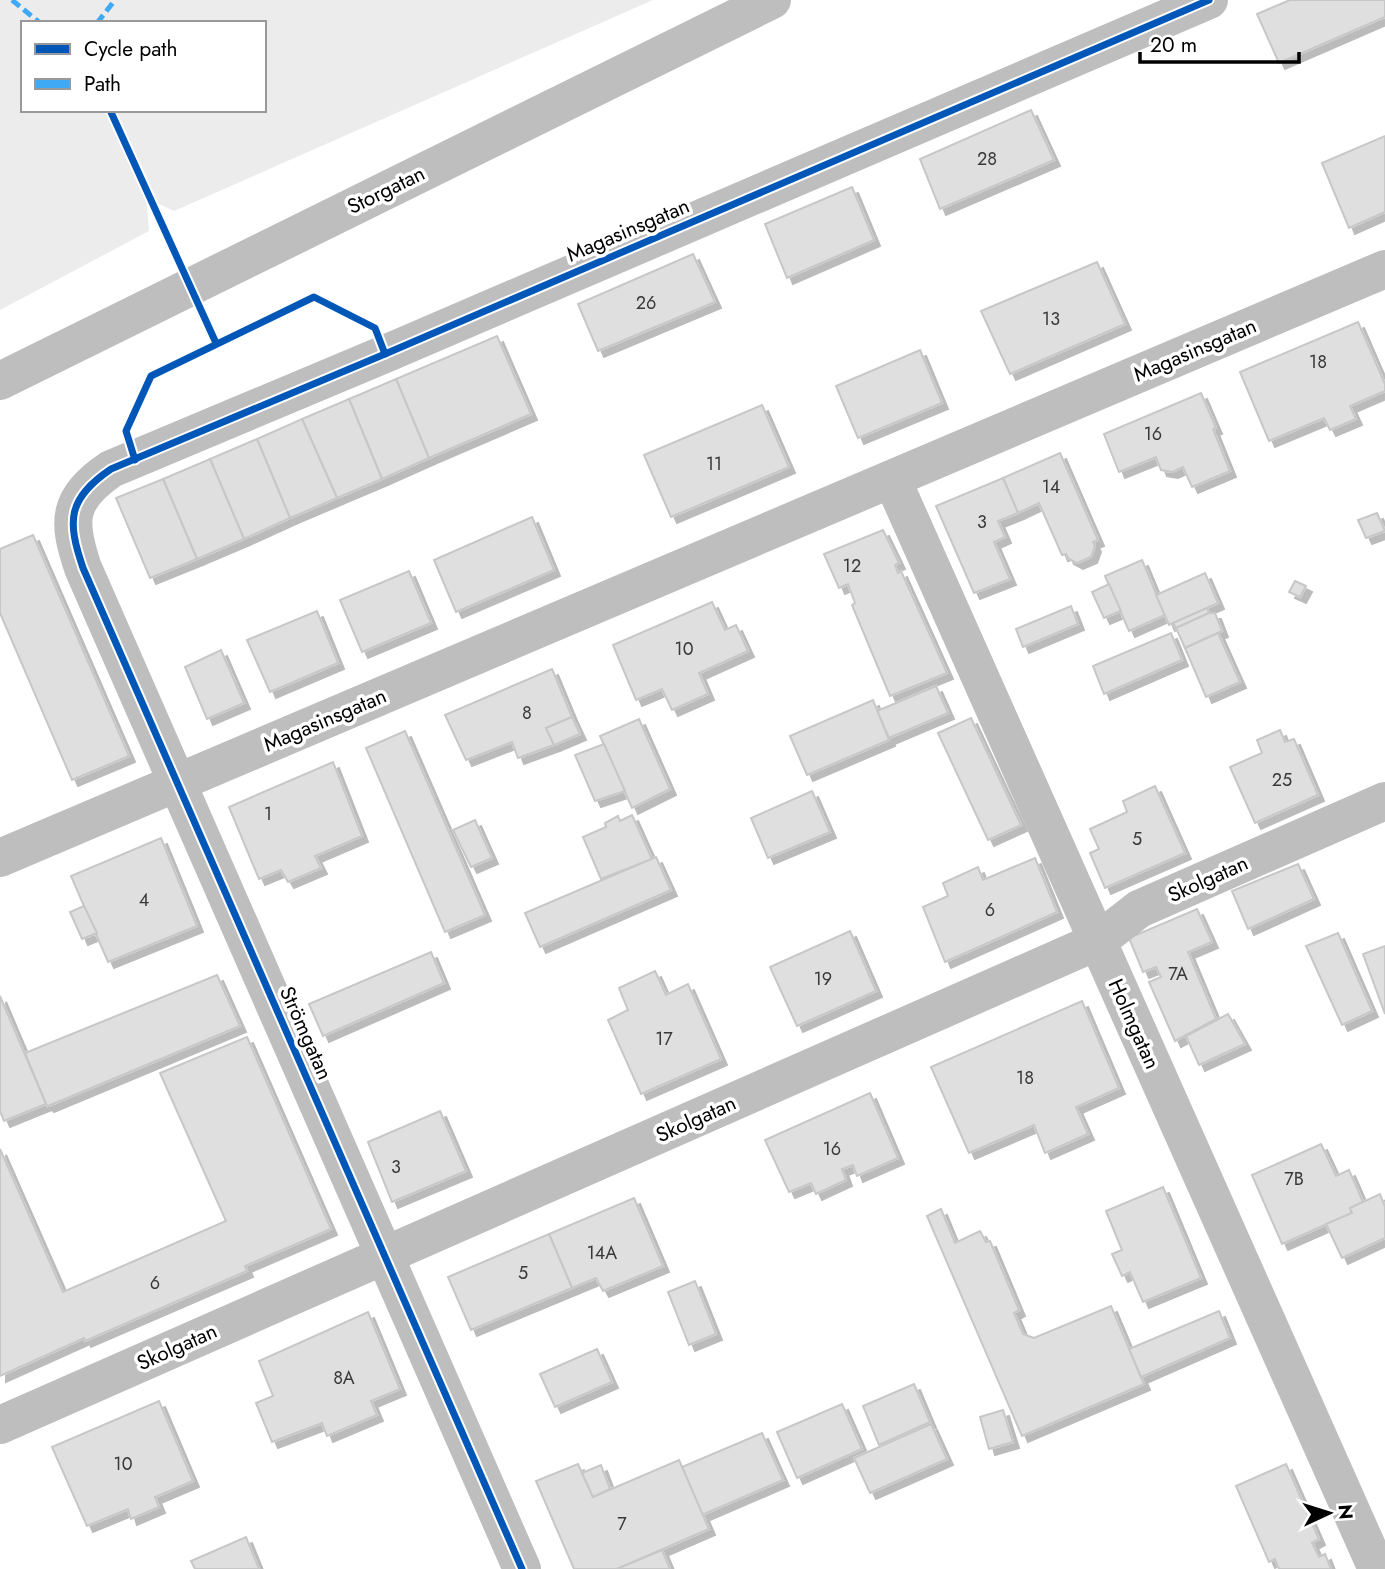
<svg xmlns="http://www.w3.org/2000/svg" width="1385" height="1569" viewBox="0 0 1385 1569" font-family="Jost,sans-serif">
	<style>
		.green { fill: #ececec; fill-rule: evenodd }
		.building { fill: #dfdfdf; stroke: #c7c7c7; stroke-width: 2; filter: url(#shadow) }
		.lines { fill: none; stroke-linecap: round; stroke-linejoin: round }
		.minor { stroke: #bebebe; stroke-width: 38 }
		.quiet { stroke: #3fa9f5; stroke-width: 5; stroke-dasharray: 10 5; stroke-linecap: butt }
		.cycleway-casing { stroke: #fff; stroke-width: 11 }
		.cycleway { stroke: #0057b8; stroke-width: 7 }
		.labels { text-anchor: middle; stroke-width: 7; stroke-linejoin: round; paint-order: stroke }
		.number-label { font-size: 18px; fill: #383838 }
		.street-label { font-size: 21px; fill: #000; stroke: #fff }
	</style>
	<defs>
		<filter id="shadow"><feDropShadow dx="6" dy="6" stdDeviation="0" flood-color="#0004"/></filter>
	</defs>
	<rect width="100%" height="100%" fill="#fff"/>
	<!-- green -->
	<path class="green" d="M0,0H653L174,211L152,201L145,183L149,231L0,310ZM23,23H264V110H23Z"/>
	<!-- building -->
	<g class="building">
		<polygon points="1290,0 1385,0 1385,17 1279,63 1257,14"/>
		<polygon points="1031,110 1054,160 940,209 920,159"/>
		<polygon points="1385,136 1385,212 1349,228 1322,163"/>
		<polygon points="852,187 874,240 787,278 765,224"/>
		<polygon points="693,254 715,302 598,351 578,304"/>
		<polygon points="1097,262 1125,324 1010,374 981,311"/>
		<polygon points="1358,322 1385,384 1385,391 1350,406 1356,419 1330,430 1324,418 1269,441 1240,372"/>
		<polygon points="497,336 531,414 429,458 396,379"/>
		<polygon points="920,350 942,403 858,438 836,386"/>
		<polygon points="396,379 429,458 382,479 349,399"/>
		<polygon points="1201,393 1216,428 1213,429 1230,471 1192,487 1183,467 1172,472 1161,470 1156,457 1119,472 1104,434"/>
		<polygon points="349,399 382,479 337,498 302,419"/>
		<polygon points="762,405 789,467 671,517 644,455"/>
		<polygon points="302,419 337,498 290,518 257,439"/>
		<polygon points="257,439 290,518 244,539 210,459"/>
		<polygon points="1060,453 1098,540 1093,542 1095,546 1091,557 1077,563 1068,558 1066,554 1062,555 1039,503 1018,513 1003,478"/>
		<polygon points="210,459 244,539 197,559 163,479"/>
		<polygon points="1003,478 1018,513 998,521 1005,537 994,542 1010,579 974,593 936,506"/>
		<polygon points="163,479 197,559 150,578 116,498"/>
		<polygon points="1377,513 1385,531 1366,538 1358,520"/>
		<polygon points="532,517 554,570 456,612 434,560"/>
		<polygon points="883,530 899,563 895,565 898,573 901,571 947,673 890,696 852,605 855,603 848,584 839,588 824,554"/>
		<polygon points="33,535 129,756 72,780 0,613 0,549"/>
		<polygon points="1142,560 1165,615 1129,631 1105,576"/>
		<polygon points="409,571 431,623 362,652 340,600"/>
		<polygon points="1205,573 1218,603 1169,625 1156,595"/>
		<polygon points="1295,581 1306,586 1300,597 1289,592"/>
		<polygon points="1109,584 1121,611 1104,618 1092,592"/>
		<polygon points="712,602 725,630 736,625 748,651 699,673 708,694 672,710 662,689 636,700 613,645"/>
		<polygon points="1071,606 1078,624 1023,647 1016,629"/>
		<polygon points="1207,608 1209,613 1176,628 1173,623"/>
		<polygon points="317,611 338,663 270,692 247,640"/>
		<polygon points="1209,613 1215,613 1222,631 1185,648 1176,628"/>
		<polygon points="1171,633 1182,660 1104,694 1093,666"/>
		<polygon points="1218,633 1240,682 1206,697 1185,648"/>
		<polygon points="221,650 244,703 207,719 185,667"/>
		<polygon points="552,669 572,717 546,728 554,745 518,758 512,742 466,760 445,715"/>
		<polygon points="936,686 948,713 889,738 877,711"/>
		<polygon points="873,700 889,740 807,775 790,736"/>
		<polygon points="572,717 580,734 554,745 546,728"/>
		<polygon points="971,718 1021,825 988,840 938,733"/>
		<polygon points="639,719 670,789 632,808 600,736"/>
		<polygon points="1280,730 1285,742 1294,739 1318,795 1255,823 1230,767 1262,753 1257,740"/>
		<polygon points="405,731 485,915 445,932 366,748"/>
		<polygon points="604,744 625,791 595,801 575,755"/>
		<polygon points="333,762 362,836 315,856 321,868 288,882 281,870 259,879 229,807"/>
		<polygon points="1155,786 1185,853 1105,888 1090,853 1099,849 1090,829 1127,812 1123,801"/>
		<polygon points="812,791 830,832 768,858 751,818"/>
		<polygon points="632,815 652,859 601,879 583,837 606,827 605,823 618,816 620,821"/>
		<polygon points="475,820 492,858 471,867 453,830"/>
		<polygon points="161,838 197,926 108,962 71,876"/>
		<polygon points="656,857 671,890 540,947 525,913"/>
		<polygon points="1035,858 1057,912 945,962 923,907 948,896 943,883 978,867 983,880"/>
		<polygon points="1298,864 1314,899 1248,929 1232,891"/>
		<polygon points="84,906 97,933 82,939 70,912"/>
		<polygon points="1197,909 1212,942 1188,952 1216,1019 1175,1041 1149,982 1161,977 1156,967 1143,972 1129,938"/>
		<polygon points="850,931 876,991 797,1026 770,967"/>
		<polygon points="1338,933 1372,1011 1342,1025 1306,946"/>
		<polygon points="1385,946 1385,1014 1363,954"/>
		<polygon points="431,952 444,983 323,1036 309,1004"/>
		<polygon points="655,971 666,995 688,984 721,1059 641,1094 608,1020 628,1010 619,988"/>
		<polygon points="217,975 240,1026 48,1106 46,1104 25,1053"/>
		<polygon points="0,996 46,1104 4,1121 0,1111"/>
		<polygon points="1082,1001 1119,1088 1076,1107 1088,1134 1045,1153 1034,1125 969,1153 931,1067"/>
		<polygon points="1228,1014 1245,1044 1199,1065 1186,1036"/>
		<polygon points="247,1037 331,1229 245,1266 247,1271 85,1341 84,1338 0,1376 0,1149 63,1292 226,1221 160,1073"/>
		<polygon points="870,1093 898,1158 857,1176 853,1165 842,1169 846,1180 816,1194 811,1183 789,1192 765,1140"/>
		<polygon points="440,1111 466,1171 392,1202 368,1142"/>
		<polygon points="1321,1144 1336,1176 1349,1170 1363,1202 1350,1208 1352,1213 1282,1244 1252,1175"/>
		<polygon points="1163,1187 1201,1278 1143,1302 1130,1272 1122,1276 1112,1254 1122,1250 1106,1211"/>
		<polygon points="1380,1194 1385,1207 1385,1238 1342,1258 1326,1224 1352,1213 1350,1208"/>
		<polygon points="634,1198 663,1266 603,1291 596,1278 572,1288 549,1234"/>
		<polygon points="941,1209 955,1243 980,1231 986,1242 990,1241 1019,1310 1014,1313 1023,1334 1034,1338 1111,1306 1144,1384 1022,1436 927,1216"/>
		<polygon points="549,1234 572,1288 471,1330 448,1277"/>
		<polygon points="695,1281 716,1334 689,1345 668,1292"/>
		<polygon points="1219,1311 1230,1338 1141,1377 1129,1349"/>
		<polygon points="368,1312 400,1389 371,1401 377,1415 327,1436 322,1423 272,1442 256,1403 273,1396 259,1361"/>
		<polygon points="597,1349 612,1382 555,1407 540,1374"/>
		<polygon points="914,1384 930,1422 879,1445 863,1406"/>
		<polygon points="159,1401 193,1481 155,1497 159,1507 131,1519 128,1509 87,1526 52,1447"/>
		<polygon points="842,1404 862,1449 797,1478 777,1432"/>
		<polygon points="1003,1410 1013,1442 989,1449 980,1417"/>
		<polygon points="931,1424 947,1459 870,1493 854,1458"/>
		<polygon points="762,1433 783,1480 702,1515 682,1467"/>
		<polygon points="679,1460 709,1529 617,1569 574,1569 536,1481 578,1464 593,1497"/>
		<polygon points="1286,1464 1319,1539 1312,1543 1319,1557 1325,1554 1331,1569 1279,1569 1275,1559 1269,1562 1236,1486"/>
		<polygon points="601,1465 610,1489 593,1497 582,1473"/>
		<polygon points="246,1537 259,1569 195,1569 191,1561"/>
		<polygon points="662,1550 670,1569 617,1569"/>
	</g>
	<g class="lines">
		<!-- minor -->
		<g class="minor">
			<polyline points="0,381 772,0"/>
			<polyline points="892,479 1377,1569"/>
			<polyline points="0,858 1385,269"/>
			<polyline points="0,1425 1098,941 1139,909 1385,801"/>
			<path d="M522,1569L83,568C67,521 67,499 111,469L385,354L1209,0"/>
		</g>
		<!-- quiet -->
		<g class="quiet">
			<polyline points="12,0 40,23"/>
			<polyline points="97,23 115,0"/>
		</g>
		<defs>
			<g id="cycleway">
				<polyline points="110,110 216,343"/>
				<polyline points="135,460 126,431 151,376 314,297 375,328 385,354"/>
				<path d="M522,1569L83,568C67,521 67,499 111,469L385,354L1209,0"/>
			</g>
		</defs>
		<!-- cycleway casing -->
		<use href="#cycleway" class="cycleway-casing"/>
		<!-- cycleway -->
		<use href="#cycleway" class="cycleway"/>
	</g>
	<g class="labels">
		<!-- number labels -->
		<g class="number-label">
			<text x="987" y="165">28</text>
			<text x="646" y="309">26</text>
			<text x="1051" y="325">13</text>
			<text x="1318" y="368">18</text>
			<text x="1153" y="440">16</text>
			<text x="714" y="470">11</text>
			<text x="1051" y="493">14</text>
			<text x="982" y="528">3</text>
			<text x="852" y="572">12</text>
			<text x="684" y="655">10</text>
			<text x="527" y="719">8</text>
			<text x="1282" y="786">25</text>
			<text x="268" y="820">1</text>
			<text x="1137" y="845">5</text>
			<text x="144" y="906">4</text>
			<text x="990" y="916">6</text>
			<text x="1178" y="980">7A</text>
			<text x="823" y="985">19</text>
			<text x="664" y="1045">17</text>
			<text x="1025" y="1084">18</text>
			<text x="832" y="1155">16</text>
			<text x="396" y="1173">3</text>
			<text x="1294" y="1185">7B</text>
			<text x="602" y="1259">14A</text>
			<text x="523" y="1279">5</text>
			<text x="155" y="1289">6</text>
			<text x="344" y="1384">8A</text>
			<text x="123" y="1470">10</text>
			<text x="622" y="1530">7</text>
		</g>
		<!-- street labels -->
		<g class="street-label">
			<text transform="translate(386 190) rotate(-26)" y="7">Storgatan</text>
			<text transform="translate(628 230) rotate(-23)" y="7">Magasinsgatan</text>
			<text transform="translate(1195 350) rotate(-23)" y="7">Magasinsgatan</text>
			<text transform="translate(325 720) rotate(-23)" y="7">Magasinsgatan</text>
			<text transform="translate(1208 879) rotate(-24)" y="7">Skolgatan</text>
			<text transform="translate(1134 1024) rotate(66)" y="7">Holmgatan</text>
			<text transform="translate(306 1033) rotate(66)" y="7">Strömgatan</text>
			<text transform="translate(696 1119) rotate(-24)" y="7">Skolgatan</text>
			<text transform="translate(177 1347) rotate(-24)" y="7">Skolgatan</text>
		</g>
	</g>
	<!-- legend -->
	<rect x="21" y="21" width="245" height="91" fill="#ffffff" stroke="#999999" stroke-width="2"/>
	<rect x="35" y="44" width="35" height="10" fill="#0057b8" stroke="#999999" stroke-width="2"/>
	<text x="84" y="56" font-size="21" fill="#000000">Cycle path</text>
	<rect x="35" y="79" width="35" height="10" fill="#3fa9f5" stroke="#999999" stroke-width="2"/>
	<text x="84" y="91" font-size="21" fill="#000000">Path</text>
	<!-- north arrow -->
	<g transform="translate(1329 1513) rotate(86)" stroke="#ffffff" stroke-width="5" paint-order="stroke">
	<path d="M0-5L12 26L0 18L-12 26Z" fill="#000000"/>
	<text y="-10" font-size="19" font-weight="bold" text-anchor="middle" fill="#000000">N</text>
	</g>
	<!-- scale -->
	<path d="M1140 52v10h159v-10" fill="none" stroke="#000000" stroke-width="3.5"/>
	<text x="1150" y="52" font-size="21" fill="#000000" stroke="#ffffff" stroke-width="5" paint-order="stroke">20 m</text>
</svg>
